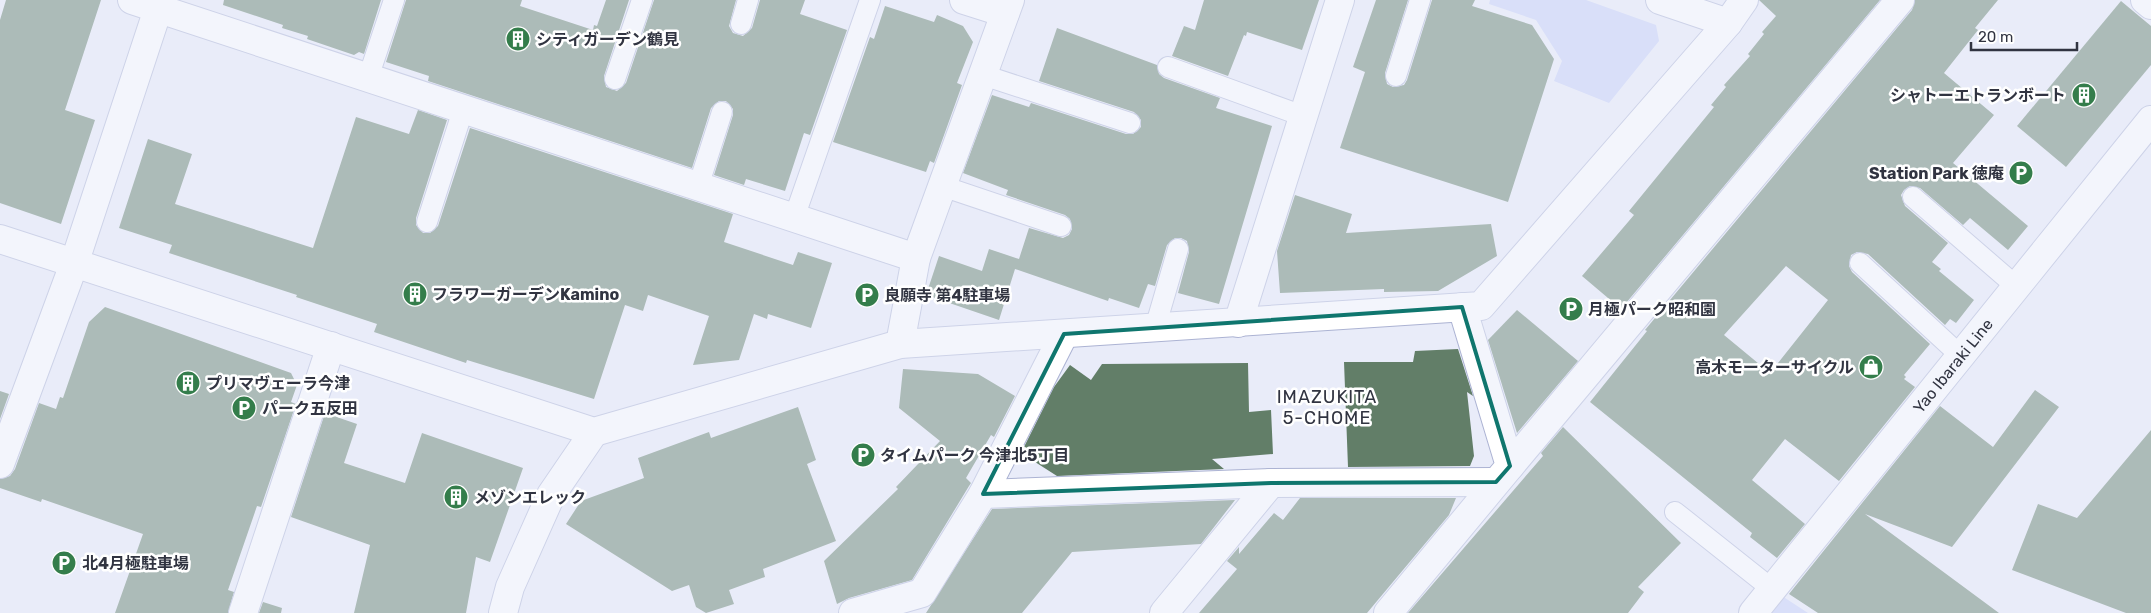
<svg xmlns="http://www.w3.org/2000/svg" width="2151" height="613" viewBox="0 0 2151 613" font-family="Rubik,'Noto Sans JP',sans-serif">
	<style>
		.green { fill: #c5cef9 }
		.building { fill: #627e68; fill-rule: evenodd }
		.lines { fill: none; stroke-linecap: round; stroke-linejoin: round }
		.lane-casing { stroke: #acb3d3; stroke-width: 22 }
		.street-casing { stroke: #acb3d3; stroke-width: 30 }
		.secondary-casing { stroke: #acb3d3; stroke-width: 30 }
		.primary-casing { stroke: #acb3d3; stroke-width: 30 }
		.lane { stroke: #fff; stroke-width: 20 }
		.street { stroke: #fff; stroke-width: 28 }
		.secondary { stroke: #fff; stroke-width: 28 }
		.primary { stroke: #fff; stroke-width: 28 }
		.marked { fill: none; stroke: #0f766e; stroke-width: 4; stroke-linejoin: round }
		.labels { text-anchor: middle; stroke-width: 5; stroke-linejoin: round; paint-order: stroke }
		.poi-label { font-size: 16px; font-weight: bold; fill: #313441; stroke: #fff; text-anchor: start }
		.street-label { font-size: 16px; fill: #313441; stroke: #fff }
		.neighbourhood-label { font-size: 18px; letter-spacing: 1px; fill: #313441; stroke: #fff }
	</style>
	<rect width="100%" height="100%" fill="#e9ecf9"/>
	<!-- green -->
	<g class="green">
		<polygon points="1490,0 1586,0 1656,25 1659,41 1609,103 1554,81 1562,61 1536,20 1489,4"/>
		<polygon points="1782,596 1808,613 1768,613"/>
	</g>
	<!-- building -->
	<g class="building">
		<polygon points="6,0 101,0 65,110 95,120 61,224 0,203 0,20"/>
		<polygon points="224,0 381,0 364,54 359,52 354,55 307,39 308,36 282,28 283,25 223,5"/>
		<polygon points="406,0 522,0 520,6 593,30 594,25 597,26 606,0 629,0 604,76 606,87 617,91 626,83 654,0 736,0 729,26 733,33 743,36 752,28 760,0 805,0 800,14 847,30 810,135 804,133 785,191 746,179 744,185 714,175 733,115 733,109 726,101 719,101 711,108 692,168 428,81 429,76 386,62"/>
		<polygon points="1204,0 1319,0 1302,50 1247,32 1246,36 1244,35 1228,76 1172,56 1184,26 1195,30"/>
		<polygon points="1376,0 1408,0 1385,73 1387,84 1393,87 1404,85 1407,80 1432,0 1475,0 1472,6 1532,25 1554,59 1508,202 1340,148 1365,72 1353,67"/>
		<polygon points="1759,0 1880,0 1621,309 1582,276 1634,215 1629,211 1714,107 1711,105 1726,87 1724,85 1750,56 1748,54 1764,34 1762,32 1776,16"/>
		<path d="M1915,0H1998L1975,28L1978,30L1944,73L1994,115L1953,163L2028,226L2008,250L1970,218L1963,225L1920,188L1910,186L1904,190L1901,195L1905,206L1948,243L1932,262L1941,269L1939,271L1974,300L1956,323L1950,319L1945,325L1868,254L1857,252L1851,255L1849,266L1852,272L1930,344L1904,375L1906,377L1904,379L1915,387L1839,481L1785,439L1752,480L1805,524L1777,558L1750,537L1752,533L1590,402L1639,341L1647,331L1645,330L1912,10ZM1786,266L1828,300L1770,373L1724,335Z"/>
		<polygon points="2121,1 2151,26 2151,65 2066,167 2017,126"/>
		<polygon points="885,6 934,22 937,15 963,26 973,42 957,83 962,85 934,163 930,161 926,172 833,142 870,37 874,39"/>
		<polygon points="1057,28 1157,65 1159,74 1164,78 1220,98 1216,108 1272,126 1219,304 1178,293 1189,252 1187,241 1181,238 1175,238 1167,245 1155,286 1148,284 1139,308 1109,298 1108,301 1015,269 999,320 926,295 939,256 982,271 989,249 1019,259 1029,228 1063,238 1069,235 1072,229 1070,219 1065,215 1006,195 1008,190 963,173 992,95 1029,107 1031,103 1126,134 1133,134 1141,127 1141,120 1134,112 1039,81"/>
		<polygon points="418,110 447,120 416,218 416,225 423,233 430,233 438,226 470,128 733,214 724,242 793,265 798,252 832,263 811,328 768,314 767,319 754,314 739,360 693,365 709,316 648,295 643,311 625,305 594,399 467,360 466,363 374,332 377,324 296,297 297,295 169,253 172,245 119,228 148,139 192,154 175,204 313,248 356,117 409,134"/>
		<polygon points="1295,195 1352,214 1346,233 1491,224 1497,256 1438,291 1384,292 1384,289 1280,293 1277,251"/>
		<polygon points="105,307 291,373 297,385 291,402 296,404 261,507 257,506 228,590 234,592 228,613 115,613 143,534 42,499 41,502 0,488 0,479 10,476 15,469 39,403 56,409 60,397 63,398 89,322"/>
		<polygon points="1517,310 1578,361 1517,433 1488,340"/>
		<polygon points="1458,349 1473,396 1467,392 1474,456 1470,466 1348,467 1344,362 1413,362 1415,351"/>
		<polygon points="1248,363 1249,412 1271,410 1273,454 1212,459 1224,469 1057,476 1021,453 1054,387 1070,365 1091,380 1102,364"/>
		<polygon points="903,369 978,374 1015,396 994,437 991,435 966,478 971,483 969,486 912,580 849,598 837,604 824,561 898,489 896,487 940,441 899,408"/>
		<polygon points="2035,390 2059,407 1952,547 1865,514 1999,613 1818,613 1789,594 1940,406 1993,447"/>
		<polygon points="0,391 9,394 0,419"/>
		<polygon points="798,407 816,460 807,464 836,541 763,569 765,577 729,590 734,604 706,613 696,607 689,585 672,591 566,524 581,501 644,478 638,458 709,432 711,438"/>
		<polygon points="325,413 357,424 344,463 405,483 422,433 523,468 490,562 476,557 466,613 354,613 370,545 291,517"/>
		<polygon points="1563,427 1681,543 1638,587 1644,592 1628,613 1408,613 1543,456 1541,453"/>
		<polygon points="2151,430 2151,613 2126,613 2012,570 2038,504 2077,518"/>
		<polygon points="1300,498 1456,498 1449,515 1367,613 1199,613 1237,569 1227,561 1239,547 1239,554 1274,513 1283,520"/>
		<polygon points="1235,500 1201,544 1072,552 1022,613 926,613 992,509"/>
		<polygon points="263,602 282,608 281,613 259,613"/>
	</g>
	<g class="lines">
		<defs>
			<g id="lane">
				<polyline points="741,24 748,0"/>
				<polyline points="1168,67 1303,116"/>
				<polyline points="983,75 1130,123"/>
				<polyline points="1396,76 1420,0"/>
				<polyline points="368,78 394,0"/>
				<polyline points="615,79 642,0"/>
				<polyline points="942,186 1061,226"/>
				<polyline points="698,187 722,112"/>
				<polyline points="1913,197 2017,287"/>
				<polyline points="794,218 870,0"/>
				<polyline points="427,222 463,110"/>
				<polyline points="1860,263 1962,357"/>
				<polyline points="1155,328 1178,249"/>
				<polyline points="1675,512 1772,589"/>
			</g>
			<g id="street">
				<polyline points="132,0 916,258 1010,0"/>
				<polyline points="964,0 1005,13"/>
				<polyline points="1660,0 1728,23"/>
				<polyline points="2145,0 2151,5"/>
				<polyline points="1238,323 1340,0"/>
				<polyline points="900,344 916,258"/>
				<polyline points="0,464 74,264 161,0"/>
				<polyline points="1510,466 1900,0"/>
				<polyline points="983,494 1064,334"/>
				<polyline points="243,613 331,346"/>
				<polyline points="503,613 510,587 551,495 594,432"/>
				<polyline points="853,613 922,593 983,494 1271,483 1496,482"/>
				<polyline points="1164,613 1271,483"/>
				<polyline points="1388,613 1510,466 1462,307"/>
			</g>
			<polyline id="secondary" points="0,239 594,432 900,344 1481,306 1728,23 1744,0"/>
			<g id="primary">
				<path id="s1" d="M1753,613L2151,120"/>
			</g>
		</defs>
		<!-- lane casing -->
		<use href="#lane" class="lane-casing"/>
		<!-- street casing -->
		<use href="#street" class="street-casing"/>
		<!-- secondary casing -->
		<use href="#secondary" class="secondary-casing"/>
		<!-- primary casing -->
		<use href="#primary" class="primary-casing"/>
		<!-- lane -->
		<use href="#lane" class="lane"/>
		<!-- street -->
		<use href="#street" class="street"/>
		<!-- secondary -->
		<use href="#secondary" class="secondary"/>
		<!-- primary -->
		<use href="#primary" class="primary"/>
	</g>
	<!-- marked area -->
	<path d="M0 0H2151V613H0ZM1462,307L1510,466L1496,482L1271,483L983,494L1064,334Z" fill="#e9ecf9" fill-opacity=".55" fill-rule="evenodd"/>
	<path class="marked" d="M1462,307L1510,466L1496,482L1271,483L983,494L1064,334Z"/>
	<!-- icons -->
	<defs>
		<symbol id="building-disc" viewBox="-11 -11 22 22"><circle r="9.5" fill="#347d4b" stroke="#fff"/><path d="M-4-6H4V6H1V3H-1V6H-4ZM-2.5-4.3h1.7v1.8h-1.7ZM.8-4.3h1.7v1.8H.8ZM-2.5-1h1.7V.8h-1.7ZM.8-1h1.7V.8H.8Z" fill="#fff"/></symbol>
		<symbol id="parking-disc" viewBox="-11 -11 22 22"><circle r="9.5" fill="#347d4b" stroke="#fff"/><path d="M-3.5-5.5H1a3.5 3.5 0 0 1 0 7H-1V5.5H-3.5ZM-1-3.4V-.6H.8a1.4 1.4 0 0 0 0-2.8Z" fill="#fff"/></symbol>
		<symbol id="shop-disc" viewBox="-11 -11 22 22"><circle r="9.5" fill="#347d4b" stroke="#fff"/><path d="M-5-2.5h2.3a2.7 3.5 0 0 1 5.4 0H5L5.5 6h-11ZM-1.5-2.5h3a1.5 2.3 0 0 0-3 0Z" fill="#fff"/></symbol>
	</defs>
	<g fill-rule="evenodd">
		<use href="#building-disc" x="504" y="25" width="28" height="28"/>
		<use href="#building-disc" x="2070" y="81" width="28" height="28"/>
		<use href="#parking-disc" x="2007" y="159" width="28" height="28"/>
		<use href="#building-disc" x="401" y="280" width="28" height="28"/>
		<use href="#parking-disc" x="853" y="281" width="28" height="28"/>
		<use href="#parking-disc" x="1557" y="295" width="28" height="28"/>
		<use href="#shop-disc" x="1857" y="353" width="28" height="28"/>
		<use href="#building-disc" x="174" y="369" width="28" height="28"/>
		<use href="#parking-disc" x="230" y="394" width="28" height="28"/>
		<use href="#parking-disc" x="849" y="441" width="28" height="28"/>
		<use href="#building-disc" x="442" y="483" width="28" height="28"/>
		<use href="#parking-disc" x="50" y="549" width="28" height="28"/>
	</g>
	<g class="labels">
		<!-- poi labels -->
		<g class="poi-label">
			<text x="536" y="45">シティガーデン鶴見</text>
			<text x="2066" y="101" text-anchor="end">シャトーエトランボート</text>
			<text x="2004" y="179" text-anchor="end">Station Park 徳庵</text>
			<text x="432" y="300">フラワーガーデンKamino</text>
			<text x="884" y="301">良願寺 第4駐車場</text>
			<text x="1588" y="315">月極パーク昭和園</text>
			<text x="1854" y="373" text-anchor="end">高木モーターサイクル</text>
			<text x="206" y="389">プリマヴェーラ今津</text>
			<text x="262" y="414">パーク五反田</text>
			<text x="880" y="461">タイムパーク 今津北5丁目</text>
			<text x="474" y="503">メゾンエレック</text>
			<text x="82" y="569">北4月極駐車場</text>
		</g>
		<!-- street labels -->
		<g class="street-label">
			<text dy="6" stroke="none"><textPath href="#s1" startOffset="318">Yao Ibaraki Line</textPath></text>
		</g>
		<!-- neighbourhood labels -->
		<g class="neighbourhood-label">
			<text x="1327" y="403">IMAZUKITA<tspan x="1327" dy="21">5-CHOME</tspan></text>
		</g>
	</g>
	<!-- scale -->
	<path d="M1971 42v8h106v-8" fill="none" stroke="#313441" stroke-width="2.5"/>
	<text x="1978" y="42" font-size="15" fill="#313441" stroke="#ffffff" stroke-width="4" paint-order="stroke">20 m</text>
</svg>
